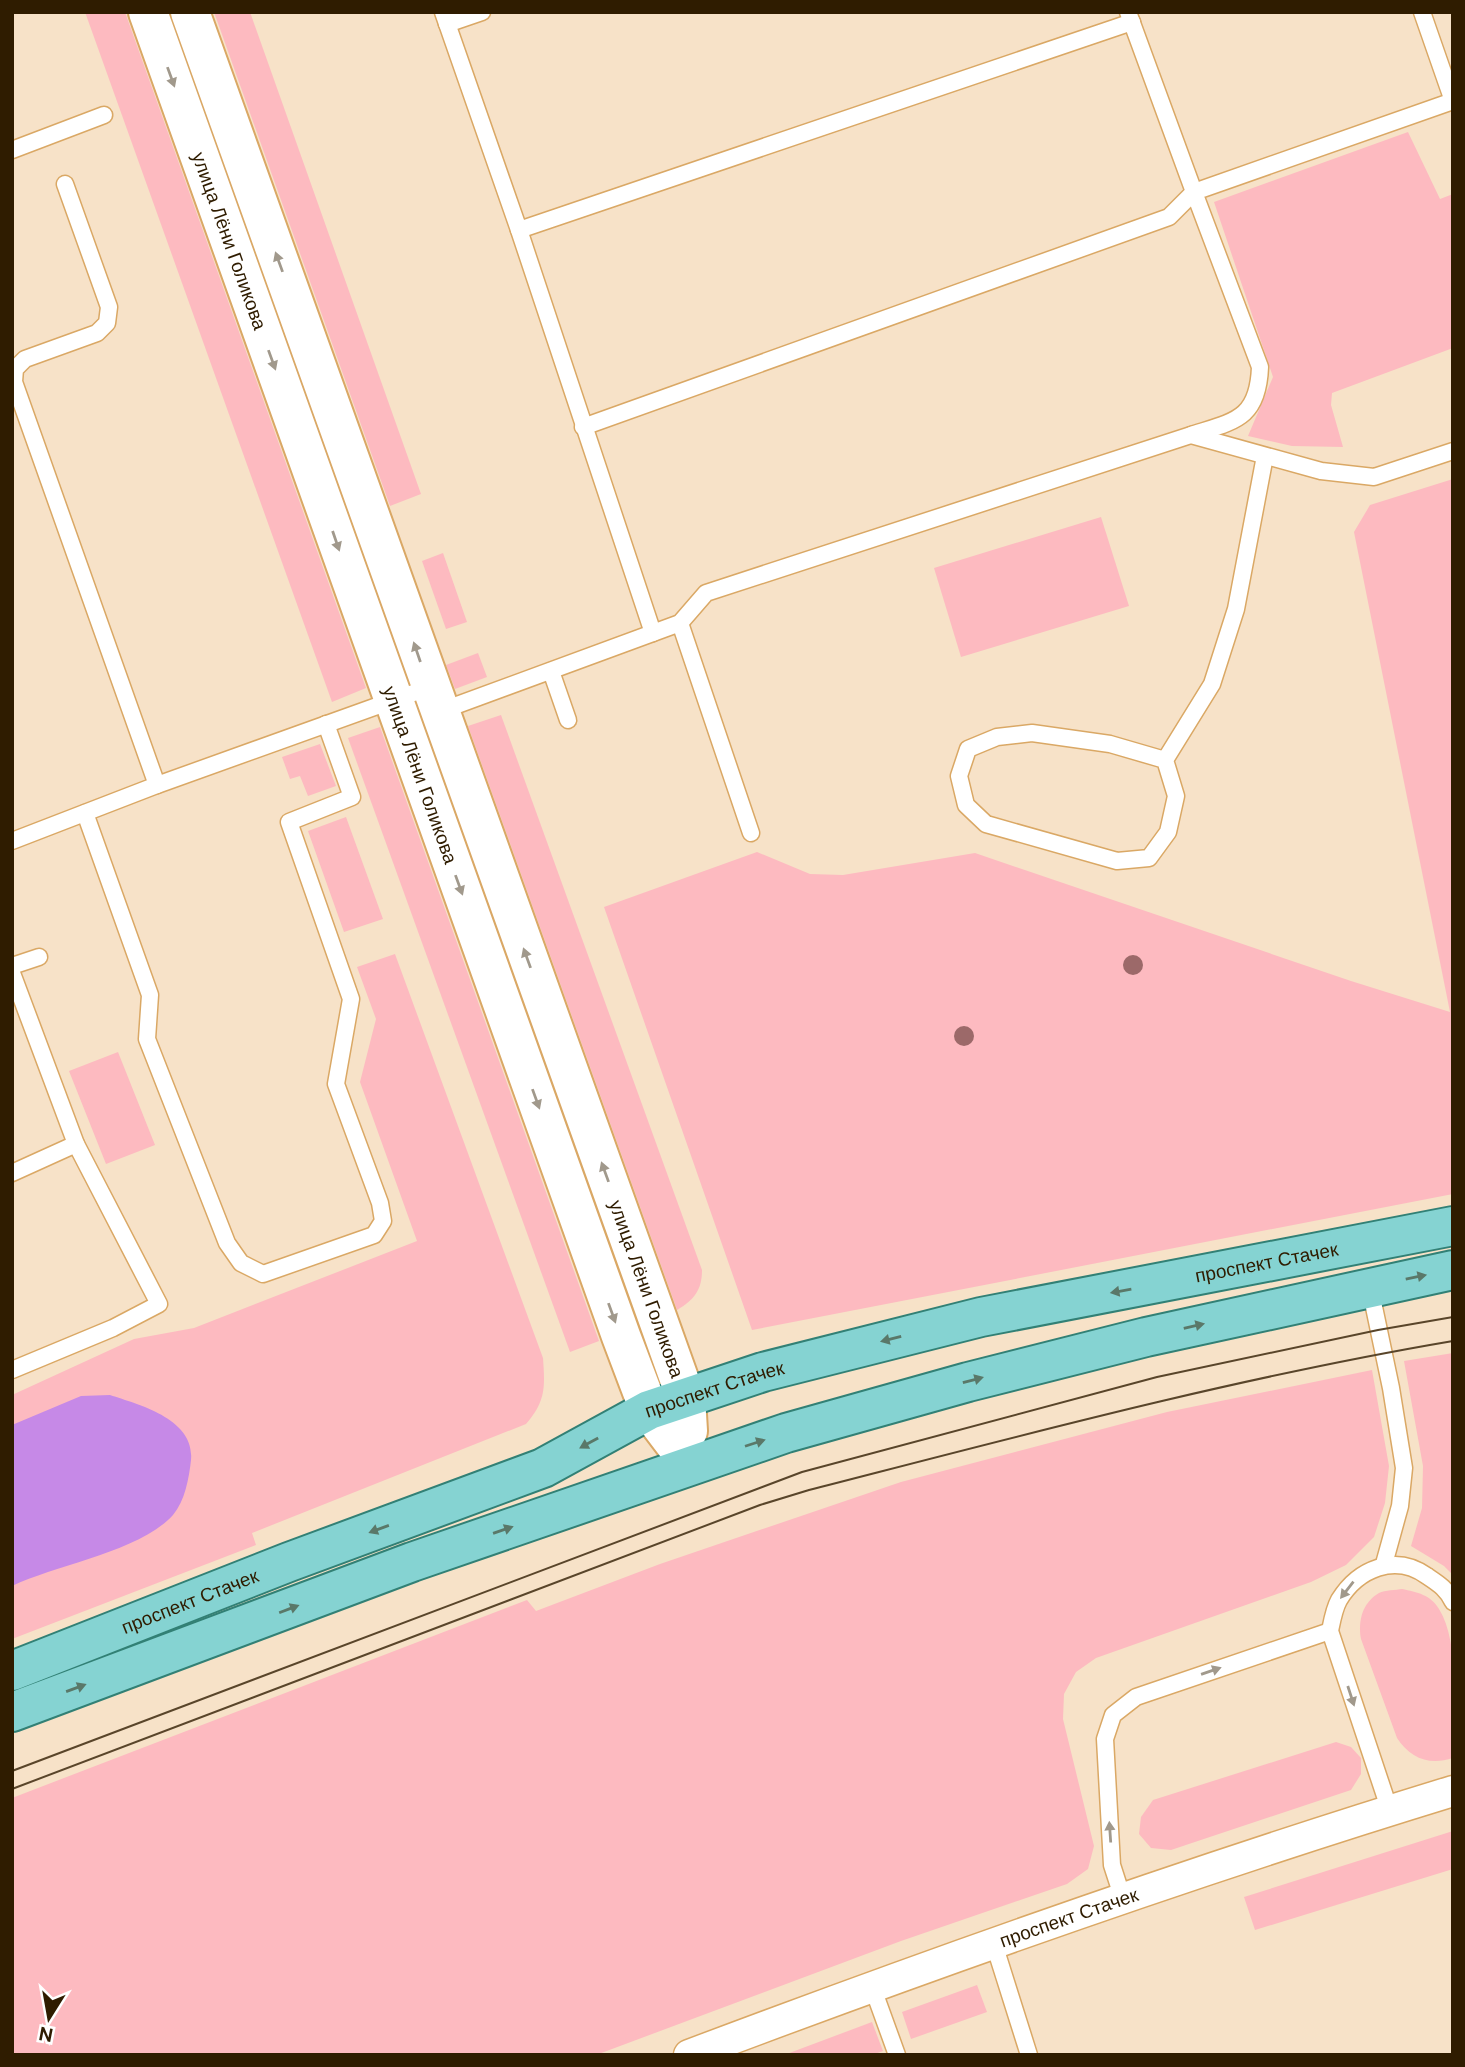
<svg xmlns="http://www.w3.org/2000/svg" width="1465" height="2067" viewBox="0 0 1465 2067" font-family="'DM Sans',sans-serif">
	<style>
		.green { fill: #fdbac0 }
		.water { fill: #c689e7 }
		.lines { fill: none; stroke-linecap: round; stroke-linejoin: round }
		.service-casing { stroke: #daa865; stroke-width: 19 }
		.minor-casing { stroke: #daa865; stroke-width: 33 }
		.tertiary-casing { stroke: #daa865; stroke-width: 42 }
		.primary-casing { stroke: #328075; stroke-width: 42 }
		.service { stroke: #fff; stroke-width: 16 }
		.minor { stroke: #fff; stroke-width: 30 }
		.tertiary { stroke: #fff; stroke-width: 38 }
		.primary { stroke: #85d3d2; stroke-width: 38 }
		.tram { stroke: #59452a; stroke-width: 2 }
		.tree { fill: #9c6969 }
		.oneway { fill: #a1998c }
		.oneway2 { fill: #5a7869 }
		.labels { text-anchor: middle; stroke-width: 5; stroke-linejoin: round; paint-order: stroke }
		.street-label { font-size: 19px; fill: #2f1c00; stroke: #fff }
	</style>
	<rect width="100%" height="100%" fill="#f7e2c8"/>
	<!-- green -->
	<g class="green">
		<polygon points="85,12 125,12 366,688 332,702"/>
		<polygon points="214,12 250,12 421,494 390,506"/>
		<polygon points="1408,132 1440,199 1453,194 1453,348 1332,393 1331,405 1343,447 1292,446 1248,436 1273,377 1214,202"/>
		<polygon points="1453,479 1453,1194 752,1330 604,907 757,852 810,874 843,875 975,853 1351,981 1450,1012 1354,532 1370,505"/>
		<polygon points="1101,517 1129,606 961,657 934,568"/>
		<polygon points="443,553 467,622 446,629 422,561"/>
		<polygon points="478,653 487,677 455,689 446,665"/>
		<path d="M501,715L702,1270C702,1290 694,1300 677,1310L468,726Z"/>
		<polygon points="380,727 599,1341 570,1352 348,738"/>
		<polygon points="320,744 336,786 308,796 300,776 290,779 282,757"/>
		<polygon points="346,817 383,919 344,932 308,831"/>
		<path d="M395,954L543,1358C545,1387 546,1401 526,1424L252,1533L256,1545L12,1639V1395L134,1339L194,1328L417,1241L360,1082L376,1019L357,967Z"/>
		<polygon points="118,1052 155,1145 106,1164 69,1071"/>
		<polygon points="1453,1353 1453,1575 1444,1566 1411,1546 1422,1508 1423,1466 1404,1361"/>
		<polygon points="1372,1370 1389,1466 1385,1503 1374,1537 1346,1565 1311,1582 1096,1658 1076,1672 1064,1694 1063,1719 1094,1846 1088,1869 1067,1884 901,1941 596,2055 12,2055 12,1798 527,1600 536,1611 660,1564 901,1482 1167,1412"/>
		<path d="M1402,1589C1417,1592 1431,1595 1439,1609C1461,1644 1453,1716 1453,1758C1429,1766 1410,1758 1397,1738L1361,1639C1358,1621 1362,1603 1379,1593C1385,1590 1396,1590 1402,1589Z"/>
		<polygon points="1336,1742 1351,1747 1361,1758 1361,1774 1351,1790 1171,1850 1151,1848 1139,1834 1141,1817 1153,1800"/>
		<polygon points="1453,1831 1453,1869 1255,1930 1244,1897"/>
		<polygon points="977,1985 987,2012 911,2039 902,2012"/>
		<polygon points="872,2022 883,2051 872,2055 784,2055"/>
	</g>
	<!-- water -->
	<path class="water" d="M110,1395C140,1405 195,1419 191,1460C189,1478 185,1501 173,1515C139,1552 58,1564 12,1586V1425L81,1396Z"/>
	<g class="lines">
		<defs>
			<g id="service">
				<polyline points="443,12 519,230 653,633"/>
				<polyline points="1422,12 1453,101"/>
				<polyline points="447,24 482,12"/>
				<polyline points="12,150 104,115"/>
				<polyline points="65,184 109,307 107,323 97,333 25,359 15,369 14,382 157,785"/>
				<polyline points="519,230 1132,22"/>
				<polyline points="583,427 1169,217 1194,192 1128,12"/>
				<path d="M1191,435C1235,421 1258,419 1260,367L1194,192L1453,101"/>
				<polyline points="680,623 751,833"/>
				<polyline points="551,671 568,720"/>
				<polyline points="438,712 680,623 706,593 1191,435 1321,471 1374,477 1453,451"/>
				<polyline points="1165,760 1110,744 1032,733 997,737 968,749 959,776 966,805 986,824 1117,861 1149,858 1168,832 1176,796 1165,760 1212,684 1236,609 1265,456"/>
				<polyline points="85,813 150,995 147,1039 227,1243 241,1263 263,1274 374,1235 383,1221 380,1203 336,1084 351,999 289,822 352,797 326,724"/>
				<polyline points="12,841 157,785 430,687"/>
				<polyline points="12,966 39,957"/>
				<polyline points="12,973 76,1144 159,1304 113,1328 12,1370"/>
				<polyline points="12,1173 76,1144"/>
				<polyline points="1370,1288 1391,1388 1404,1468 1400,1506 1384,1564"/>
				<path d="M1390,1811L1330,1631C1332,1621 1334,1609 1339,1600C1358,1569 1395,1553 1427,1576C1439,1584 1447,1589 1453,1602"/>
				<polyline points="1123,1899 1112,1865 1105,1739 1113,1715 1136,1697 1330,1631"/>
				<polyline points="994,1944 1029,2055"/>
				<polyline points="872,1986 897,2055"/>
			</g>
			<g id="minor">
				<path id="s1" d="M689,2055C941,1960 1195,1870 1453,1791"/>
			</g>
			<g id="tertiary">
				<path id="s2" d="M148,12L621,1336L649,1410L690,1464"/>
				<path id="s3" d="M190,12L686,1398L688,1431"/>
			</g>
			<g id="primary">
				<path id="s4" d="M12,1671L289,1562L543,1468L649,1410L763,1372L981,1317L1453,1226"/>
				<polyline points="12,1712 412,1562 786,1433 968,1382 1146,1337 1453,1270"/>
			</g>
		</defs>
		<!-- service casing -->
		<use href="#service" class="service-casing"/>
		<!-- minor casing -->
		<use href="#minor" class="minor-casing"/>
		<!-- tertiary casing -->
		<use href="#tertiary" class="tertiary-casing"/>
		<!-- primary casing -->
		<use href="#primary" class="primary-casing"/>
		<!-- service -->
		<use href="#service" class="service"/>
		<!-- minor -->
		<use href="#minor" class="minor"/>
		<!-- tertiary -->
		<use href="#tertiary" class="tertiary"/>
		<!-- primary -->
		<use href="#primary" class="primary"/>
		<!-- tram -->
		<g class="tram">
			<polyline points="12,1771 802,1472 1157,1377 1378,1330 1453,1317"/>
			<path d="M12,1789L760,1505L809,1490C1023,1435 1235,1378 1453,1341"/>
		</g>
	</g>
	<!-- trees -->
	<g class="tree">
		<circle cx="1133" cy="965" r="10"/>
		<circle cx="964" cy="1036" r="10"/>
	</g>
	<!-- one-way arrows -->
	<defs><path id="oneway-solid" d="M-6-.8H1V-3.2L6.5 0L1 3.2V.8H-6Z" transform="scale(1.75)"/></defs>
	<g class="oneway">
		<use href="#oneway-solid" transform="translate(171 77) rotate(70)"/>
		<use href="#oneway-solid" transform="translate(279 262) rotate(-110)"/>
		<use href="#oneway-solid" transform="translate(272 360) rotate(70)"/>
		<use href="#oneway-solid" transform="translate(336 541) rotate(71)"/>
		<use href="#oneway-solid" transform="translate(417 652) rotate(-109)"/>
		<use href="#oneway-solid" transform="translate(459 885) rotate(70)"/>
		<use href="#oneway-solid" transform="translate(527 958) rotate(-110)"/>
		<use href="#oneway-solid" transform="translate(536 1099) rotate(70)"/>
		<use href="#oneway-solid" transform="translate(605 1172) rotate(-110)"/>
		<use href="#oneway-solid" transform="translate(612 1313) rotate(70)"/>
		<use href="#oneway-solid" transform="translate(1347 1590) rotate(128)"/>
		<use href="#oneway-solid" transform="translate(1211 1671) rotate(-19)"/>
		<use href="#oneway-solid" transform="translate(1351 1696) rotate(72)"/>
		<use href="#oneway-solid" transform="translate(1110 1832) rotate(-94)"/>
	</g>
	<g class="oneway2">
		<use href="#oneway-solid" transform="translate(1416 1277) rotate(-12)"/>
		<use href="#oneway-solid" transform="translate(1121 1291) rotate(170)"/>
		<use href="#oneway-solid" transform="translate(1194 1326) rotate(-13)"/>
		<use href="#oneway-solid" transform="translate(891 1339) rotate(166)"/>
		<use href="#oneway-solid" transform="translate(973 1380) rotate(-15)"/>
		<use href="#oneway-solid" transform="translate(589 1443) rotate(151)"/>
		<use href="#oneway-solid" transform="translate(755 1443) rotate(-18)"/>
		<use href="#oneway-solid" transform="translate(379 1529) rotate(160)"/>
		<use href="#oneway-solid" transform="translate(503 1530) rotate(-19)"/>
		<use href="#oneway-solid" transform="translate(289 1609) rotate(-21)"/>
		<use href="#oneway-solid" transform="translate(76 1688) rotate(-20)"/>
	</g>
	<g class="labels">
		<!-- street labels -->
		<g class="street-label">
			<text dy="7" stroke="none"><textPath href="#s2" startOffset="243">улица Лёни Голикова</textPath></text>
			<text dy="7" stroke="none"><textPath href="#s2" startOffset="810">улица Лёни Голикова</textPath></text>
			<text dy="7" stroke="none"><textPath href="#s4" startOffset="1325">проспект Стачек</textPath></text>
			<text dy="7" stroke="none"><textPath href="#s3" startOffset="1356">улица Лёни Голикова</textPath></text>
			<text dy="7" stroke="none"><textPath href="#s4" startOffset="758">проспект Стачек</textPath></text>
			<text dy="7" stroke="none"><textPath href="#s4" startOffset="191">проспект Стачек</textPath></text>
			<text dy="7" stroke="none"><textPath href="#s1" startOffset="404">проспект Стачек</textPath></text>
		</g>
	</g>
	<!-- border -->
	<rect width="1465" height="2067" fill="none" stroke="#2f1c00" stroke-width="28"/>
	<!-- north arrow -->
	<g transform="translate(49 2018) rotate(191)" stroke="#ffffff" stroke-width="5" paint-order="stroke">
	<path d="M0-5L12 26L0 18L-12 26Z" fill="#2f1c00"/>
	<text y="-10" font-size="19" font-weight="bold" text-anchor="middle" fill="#2f1c00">N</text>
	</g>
</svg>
